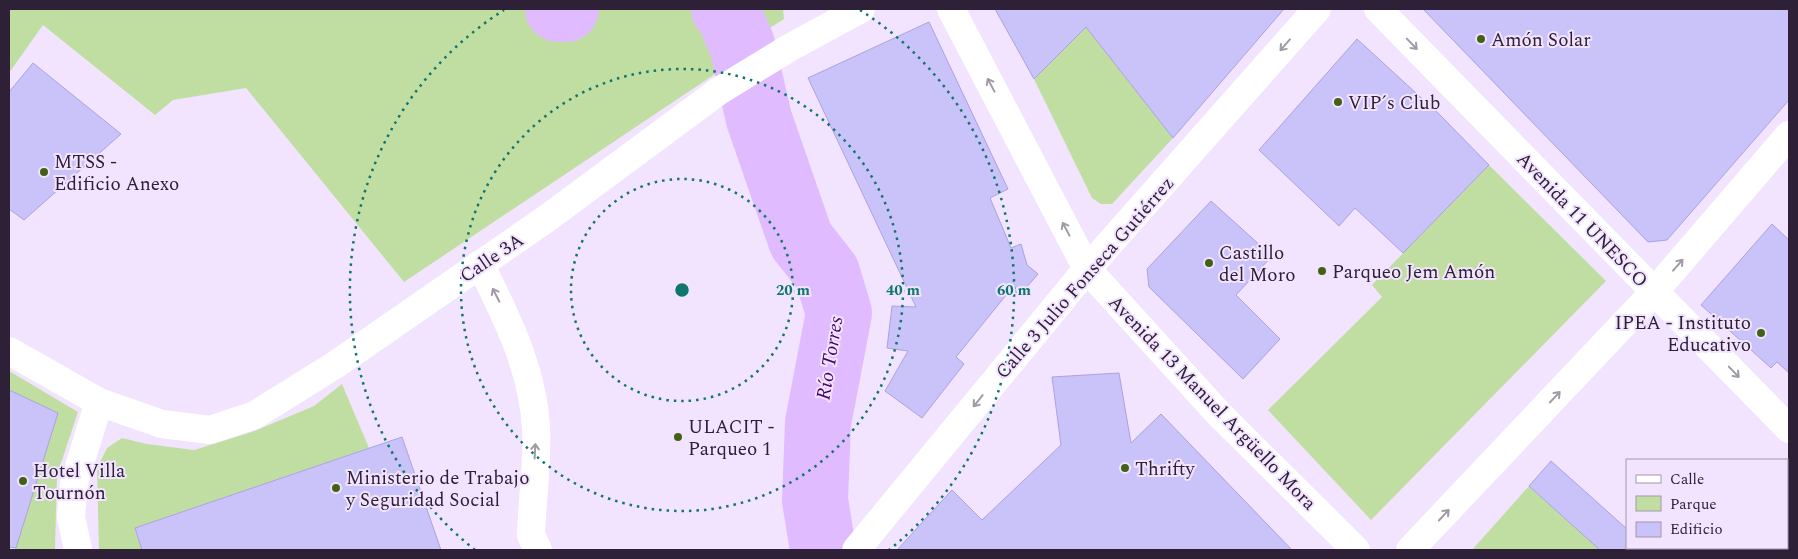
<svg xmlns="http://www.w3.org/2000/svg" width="1798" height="559" viewBox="0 0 1798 559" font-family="Spectral,serif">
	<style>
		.green { fill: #c1dea2 }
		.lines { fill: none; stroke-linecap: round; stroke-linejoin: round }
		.river { stroke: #e0bbff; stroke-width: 66 }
		.building { fill: #c9c3f9; stroke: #aaa2e2 }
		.minor { stroke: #fff; stroke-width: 28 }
		.tertiary { stroke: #fff; stroke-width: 28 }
		.oneway { stroke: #a09ba5 }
		.ring { fill: none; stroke: #0f766e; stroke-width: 2.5; stroke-dasharray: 2.5 5 }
		.poi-dot { fill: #426115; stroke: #f2e4fe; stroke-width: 2 }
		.labels { text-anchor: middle; stroke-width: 4; stroke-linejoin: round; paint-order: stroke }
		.poi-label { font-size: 19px; fill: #2d2037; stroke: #f2e4fe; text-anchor: start }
		.street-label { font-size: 19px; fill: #2d2037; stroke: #f2e4fe }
		.water-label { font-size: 20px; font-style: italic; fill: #450067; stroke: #f2e4fe }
		.centre { fill: #0f766e; stroke: #f2e4fe; stroke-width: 2.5 }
		.ring-label { font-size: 15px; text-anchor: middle; font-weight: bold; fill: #0f766e; stroke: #f2e4fe; stroke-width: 4; stroke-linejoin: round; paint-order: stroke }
	</style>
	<rect width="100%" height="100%" fill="#f2e4fe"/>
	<!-- green -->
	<g class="green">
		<polygon points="9,9 694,9 696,13 713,18 730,64 404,282 246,88 173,100 155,115 43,25 9,73"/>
		<polygon points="743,9 783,9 784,19 757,36"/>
		<polygon points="1086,27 1173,138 1112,204 1101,204 1092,198 1034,79"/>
		<polygon points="1489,165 1606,281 1371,520 1268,410 1382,297 1372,285"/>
		<polygon points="9,371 78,412 57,475 55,550 15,550 57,413 9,390"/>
		<polygon points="342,384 369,448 135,528 142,550 99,550 97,468 107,448 122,438 147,444 194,450 252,432 314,406"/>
		<polygon points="1529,486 1600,550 1472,550"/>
	</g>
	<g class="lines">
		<!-- river -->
		<g class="river">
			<polyline points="558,9 566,9"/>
			<polyline points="724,9 728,12 742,45 759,119 801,240 827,273 839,313 818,423 815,500 823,550"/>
		</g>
	</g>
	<!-- building -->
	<g class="building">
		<polygon points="995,9 1284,9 1173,138 1086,27 1034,79"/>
		<polygon points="1423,9 1789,9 1789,100 1667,240 1648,242"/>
		<polygon points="929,22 1008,189 990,198 1011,248 1021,244 1027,265 1038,274 1020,295 1011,289 956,357 964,364 922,418 885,391 908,351 887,348 892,306 916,307 808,78"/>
		<polygon points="1357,39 1440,115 1489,165 1403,253 1355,208 1339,226 1259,150"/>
		<polygon points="33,63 121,134 24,220 9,209 9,92"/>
		<polygon points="1211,201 1272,256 1236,295 1280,339 1243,379 1149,287 1147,269"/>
		<polygon points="1772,224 1789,240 1789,373 1777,362 1771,368 1701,305"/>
		<polygon points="1119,373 1131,443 1161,414 1292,550 897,550 952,490 982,520 1061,445 1052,377"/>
		<polygon points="9,390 58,413 16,548 9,547"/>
		<polygon points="402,437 441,550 142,550 135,528"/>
		<polygon points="1551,461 1627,529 1627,550 1600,550 1529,486"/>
	</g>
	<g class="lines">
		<!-- minor -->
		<g class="minor">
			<polyline points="951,9 1087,269 1218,413 1356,550"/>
			<polyline points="1378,9 1789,429"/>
			<path d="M480,264C506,316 533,369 536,428C538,463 532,500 531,535L538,550"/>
			<polyline points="9,351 99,402 74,483 71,517 78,550"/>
			<polyline points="99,402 162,424 210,430 255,415 335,365 546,219 719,91 789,48 861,9"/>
		</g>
		<!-- tertiary -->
		<g class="tertiary">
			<polyline points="856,550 1087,269 1317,9"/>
			<polyline points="1410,550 1654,292 1789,135"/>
		</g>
	</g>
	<!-- one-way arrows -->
	<defs><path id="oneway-shaft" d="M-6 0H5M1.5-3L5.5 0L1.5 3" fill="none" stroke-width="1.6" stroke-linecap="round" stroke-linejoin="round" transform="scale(1.25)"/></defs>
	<g class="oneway">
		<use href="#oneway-shaft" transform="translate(1412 44) rotate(46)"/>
		<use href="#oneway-shaft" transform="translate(1285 45) rotate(131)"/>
		<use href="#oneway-shaft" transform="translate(991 85) rotate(-118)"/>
		<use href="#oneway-shaft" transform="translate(1066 229) rotate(-118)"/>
		<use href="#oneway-shaft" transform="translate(1678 265) rotate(-49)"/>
		<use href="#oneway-shaft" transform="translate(496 295) rotate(-117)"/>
		<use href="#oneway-shaft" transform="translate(1734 372) rotate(46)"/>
		<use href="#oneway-shaft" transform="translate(1555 397) rotate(-47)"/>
		<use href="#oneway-shaft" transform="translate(978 401) rotate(129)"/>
		<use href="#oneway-shaft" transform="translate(535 451) rotate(-87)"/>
		<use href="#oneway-shaft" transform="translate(1444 515) rotate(-47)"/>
	</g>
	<!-- distance rings -->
	<g class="ring">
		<circle cx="682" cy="290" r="111"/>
		<circle cx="682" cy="290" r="221"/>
		<path d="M475 550A332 332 0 0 1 504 10M860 10A332 332 0 0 1 889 550"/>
	</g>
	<!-- markers -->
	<g class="poi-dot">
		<circle cx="1481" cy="39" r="5"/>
		<circle cx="1338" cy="102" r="5"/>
		<circle cx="44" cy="172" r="5"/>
		<circle cx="1209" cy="263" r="5"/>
		<circle cx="1322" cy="271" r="5"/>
		<circle cx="1761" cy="333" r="5"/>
		<circle cx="678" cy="437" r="5"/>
		<circle cx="1125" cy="468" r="5"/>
		<circle cx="23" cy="481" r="5"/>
		<circle cx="336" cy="488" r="5"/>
	</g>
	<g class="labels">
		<!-- poi labels -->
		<g class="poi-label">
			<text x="1491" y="46">Amón Solar</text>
			<text x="1348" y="109">VIP´s Club</text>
			<text x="54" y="168">MTSS -<tspan x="54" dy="22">Edificio Anexo</tspan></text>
			<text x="1219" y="259">Castillo<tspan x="1219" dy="22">del Moro</tspan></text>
			<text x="1332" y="278">Parqueo Jem Amón</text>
			<text x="1751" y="329" text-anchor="end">IPEA - Instituto<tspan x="1751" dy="22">Educativo</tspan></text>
			<text x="688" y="433">ULACIT -<tspan x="688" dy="22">Parqueo 1</tspan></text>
			<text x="1135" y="475">Thrifty</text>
			<text x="33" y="477">Hotel Villa<tspan x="33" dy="22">Tournón</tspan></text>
			<text x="346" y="484">Ministerio de Trabajo<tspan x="346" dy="22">y Seguridad Social</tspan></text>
		</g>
		<!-- street labels -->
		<g class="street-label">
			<text transform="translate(1583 219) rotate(46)" y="7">Avenida 11 UNESCO</text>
			<text transform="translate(491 257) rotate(-34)" y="7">Calle 3A</text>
			<text transform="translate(1084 277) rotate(-49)" y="7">Calle 3 Julio Fonseca Gutiérrez</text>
			<text transform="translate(1213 402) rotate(46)" y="7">Avenida 13 Manuel Argüello Mora</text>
		</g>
		<!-- water labels -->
		<g class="water-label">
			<text transform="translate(829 358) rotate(-81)" y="7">Río Torres</text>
		</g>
	</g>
	<circle cx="682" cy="290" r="8" class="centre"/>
	<g class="ring-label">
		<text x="793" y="295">20 m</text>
		<text x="903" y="295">40 m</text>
		<text x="1014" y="295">60 m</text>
	</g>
	<!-- border -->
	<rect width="1798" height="559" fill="none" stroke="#2d2037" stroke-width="20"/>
	<!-- legend -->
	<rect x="1626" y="459" width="162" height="90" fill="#f2e4fe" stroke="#a396ae"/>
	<rect x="1636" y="475" width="25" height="8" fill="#ffffff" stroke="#a396ae"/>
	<text x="1670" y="484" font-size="15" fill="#2d2037">Calle</text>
	<rect x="1636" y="496" width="25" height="15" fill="#c1dea2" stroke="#a396ae"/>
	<text x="1670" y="509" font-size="15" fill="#2d2037">Parque</text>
	<rect x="1636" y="522" width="25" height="15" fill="#c9c3f9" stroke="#a396ae"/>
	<text x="1670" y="534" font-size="15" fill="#2d2037">Edificio</text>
</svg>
